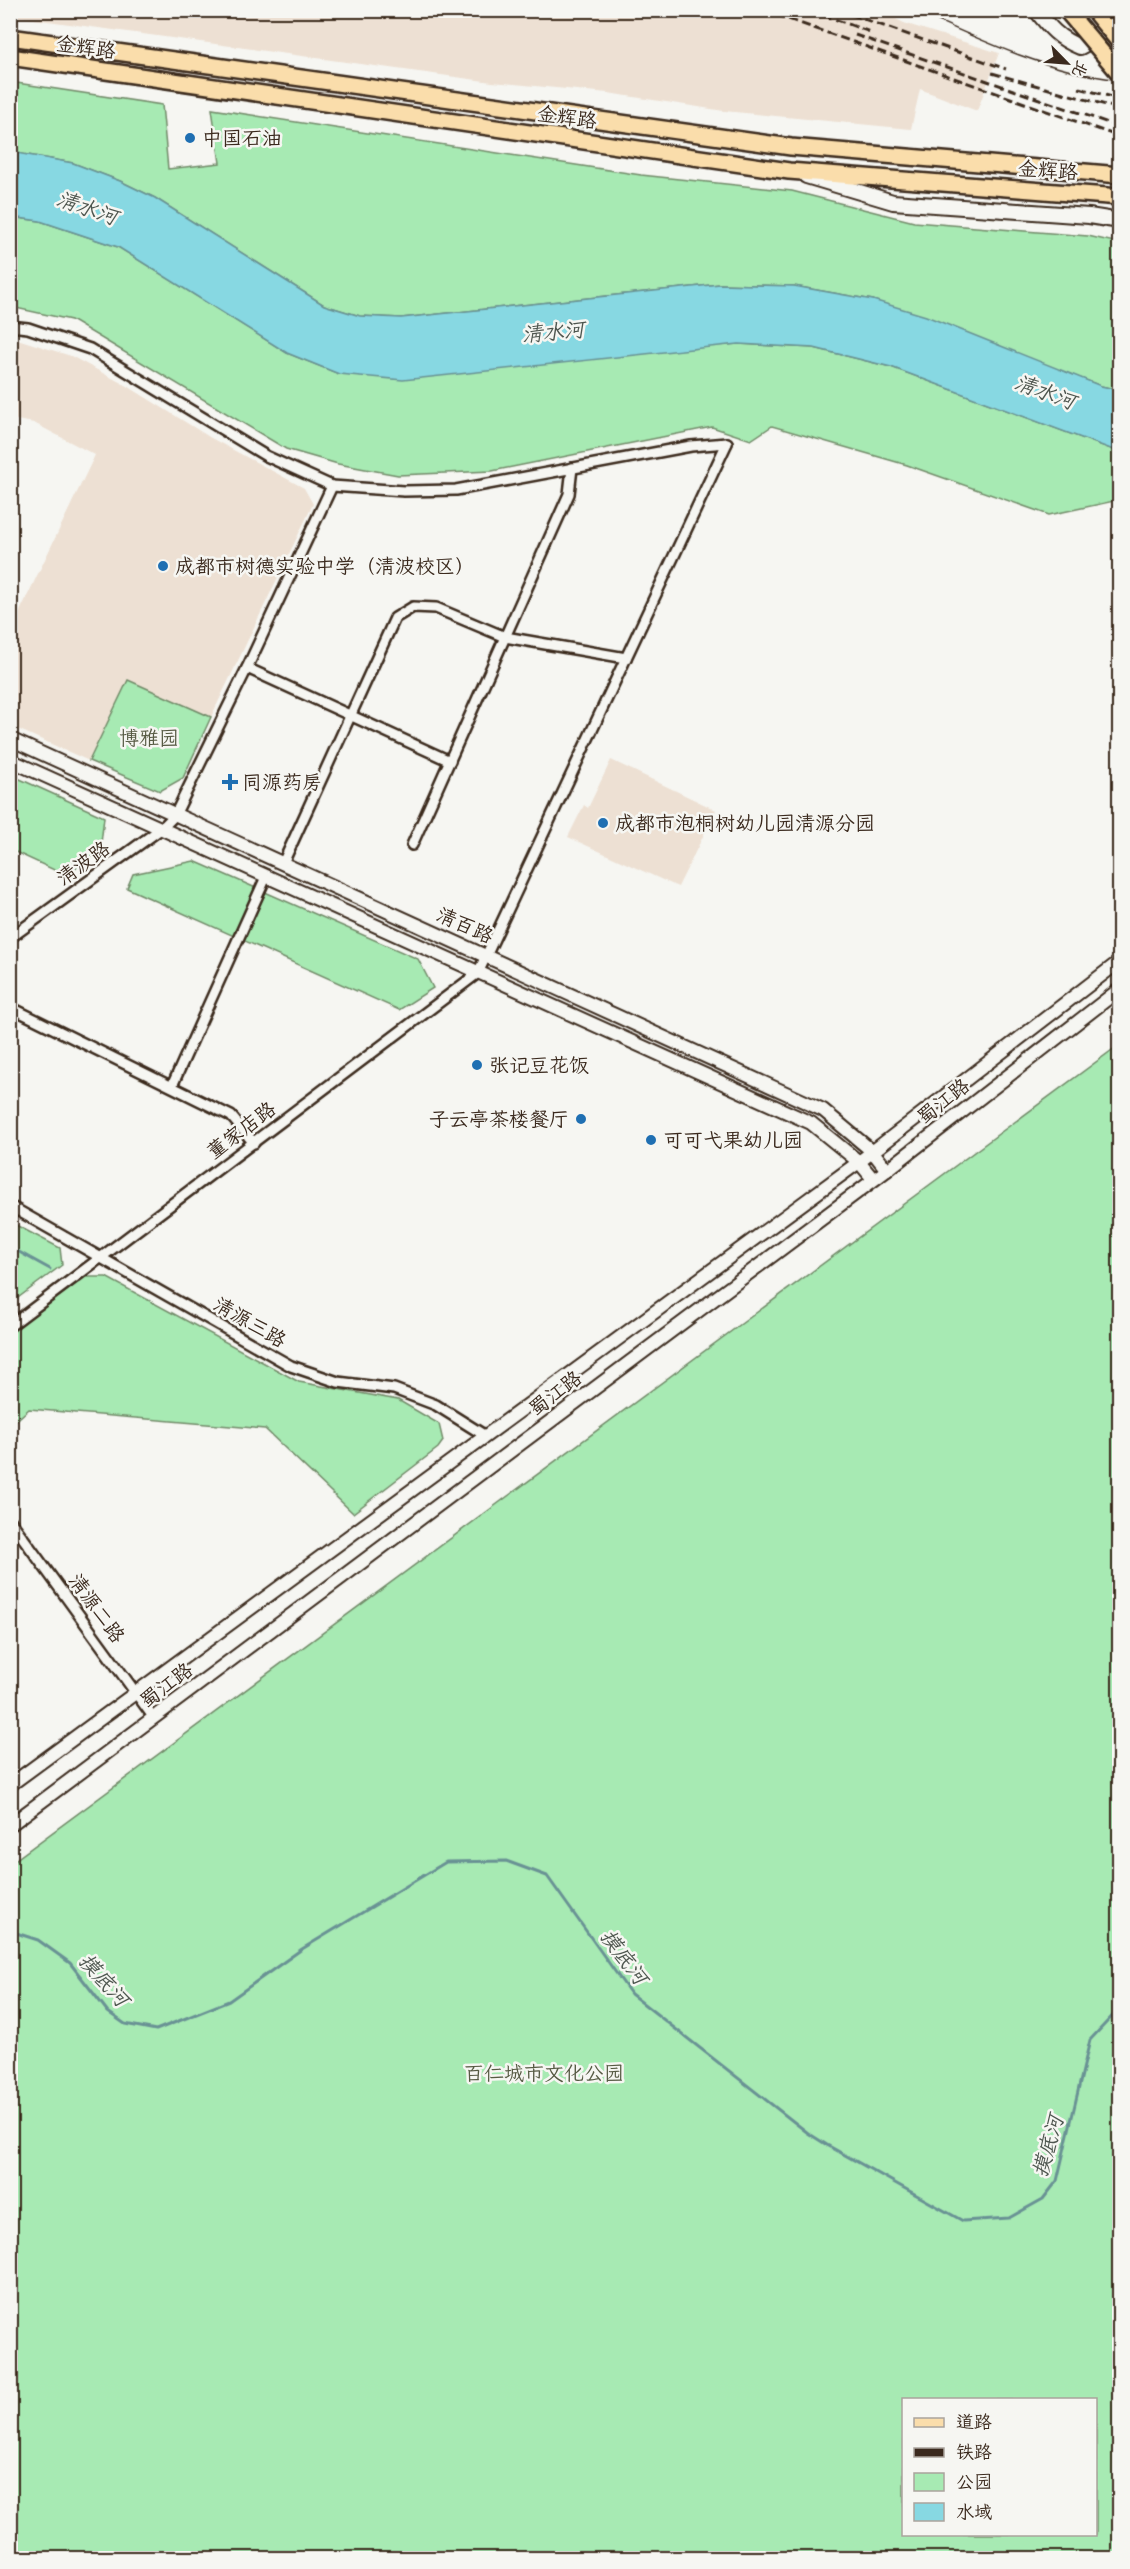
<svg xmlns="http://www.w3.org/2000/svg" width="1130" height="2569" viewBox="0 0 1130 2569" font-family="Dekko,'LXGW WenKai TC',sans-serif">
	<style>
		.built { fill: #ede0d3 }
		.green { fill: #a7eab3; stroke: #718a68; stroke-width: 1.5; fill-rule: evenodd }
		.water { fill: #87d8e2; stroke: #699294; stroke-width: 1.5 }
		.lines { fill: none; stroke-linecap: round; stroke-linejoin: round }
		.stream { stroke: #699294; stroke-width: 3 }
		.minor-casing { stroke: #3b2a1e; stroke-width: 14 }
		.tertiary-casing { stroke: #3b2a1e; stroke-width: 16 }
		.secondary-casing { stroke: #3b2a1e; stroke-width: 18 }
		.primary-casing { stroke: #3b2a1e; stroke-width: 20 }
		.minor { stroke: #f6f6f2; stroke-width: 9 }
		.tertiary { stroke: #f6f6f2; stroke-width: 12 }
		.secondary { stroke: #f6f6f2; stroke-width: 14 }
		.primary { stroke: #faddab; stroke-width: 15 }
		.tram { stroke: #3b2a1e; stroke-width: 1.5 }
		.rail { stroke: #3b2a1e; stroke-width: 3; stroke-dasharray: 9 4.5; stroke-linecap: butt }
		.primary-bridge-casing { stroke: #3b2a1e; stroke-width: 20; stroke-linecap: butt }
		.primary-bridge { stroke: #faddab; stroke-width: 15 }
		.poi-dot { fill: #1f6fb2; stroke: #f6f6f2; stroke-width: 2 }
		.labels { text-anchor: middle; stroke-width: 5; stroke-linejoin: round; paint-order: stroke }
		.street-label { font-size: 20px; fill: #3b2a1e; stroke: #f6f6f2 }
		.poi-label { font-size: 20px; fill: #3b2a1e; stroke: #f6f6f2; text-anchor: start }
		.park-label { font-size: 20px; fill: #565a43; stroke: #f6f6f2 }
		.water-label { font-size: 21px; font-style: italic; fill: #4e564f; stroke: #f6f6f2 }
	</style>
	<rect width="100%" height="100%" fill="#f6f6f2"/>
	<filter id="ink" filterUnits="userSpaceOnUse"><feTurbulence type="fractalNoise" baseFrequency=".0167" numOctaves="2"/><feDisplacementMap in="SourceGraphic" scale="12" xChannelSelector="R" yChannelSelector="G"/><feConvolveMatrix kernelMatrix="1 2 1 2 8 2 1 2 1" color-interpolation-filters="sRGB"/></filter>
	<g filter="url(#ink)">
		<!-- built -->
		<g class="built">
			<polygon points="11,10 878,10 904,23 999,53 977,111 920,89 911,129 724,111 608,93 492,82 11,16"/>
			<polygon points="11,337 71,356 129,387 211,438 304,488 313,504 211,717 128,680 89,761 11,726 10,632 95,455 34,423 11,419"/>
			<polygon points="611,760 716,810 678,887 568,837 584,805 588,808"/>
		</g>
		<!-- green -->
		<g class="green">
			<polygon points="10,82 162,105 168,169 220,163 212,109 641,175 792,191 914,222 1088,236 1119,243 1119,390 1101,386 873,300 794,286 720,284 401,318 360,316 324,305 155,198 120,181 73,163 11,152"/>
			<polygon points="11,217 40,221 118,247 287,353 339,374 738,344 814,348 891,367 1119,452 1119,500 1049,515 907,465 772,426 751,440 712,427 492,471 398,475 338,464 286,449 71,320 11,307"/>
			<polygon points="128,680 211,717 183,778 160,791 89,761"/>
			<polygon points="11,775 104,817 100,852 65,875 11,850"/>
			<polygon points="194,861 418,959 433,988 399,1010 127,888 133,874"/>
			<path d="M1119,1045V2558H11V1863ZM904,2400H1096V2534H904Z"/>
			<polygon points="10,1222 60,1248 62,1265 11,1303"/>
			<polygon points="86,1277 106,1277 299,1382 398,1400 439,1424 443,1441 438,1448 353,1513 265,1429 29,1409 11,1425 11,1332"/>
		</g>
		<!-- water -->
		<polygon class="water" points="11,152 73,163 120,181 155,198 324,305 360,316 401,318 720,284 794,286 873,300 926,316 1101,386 1119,390 1119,452 891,367 814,348 738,344 403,380 339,374 287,353 118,247 40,221 11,217"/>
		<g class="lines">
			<!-- stream -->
			<g class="stream">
				<polyline points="10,1247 50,1269"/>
				<polyline points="10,1931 38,1940 70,1963 108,2012 125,2024 156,2030 229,2001 302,1949 446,1862 506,1861 547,1876 631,1994 808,2133 827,2145 963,2221 1009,2218 1043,2199 1057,2181 1090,2040 1120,2008"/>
			</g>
			<defs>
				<g id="minor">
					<polyline points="1118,10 1120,12"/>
					<polyline points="10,326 28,328 90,349 266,456 332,486 404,491 456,490 691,446 727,443"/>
					<polyline points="247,668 450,761"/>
					<polyline points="412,845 569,494 572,468"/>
					<polyline points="283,863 395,618 413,607 436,608 505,637 626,658"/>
					<polyline points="10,938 162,828 175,815 247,668 332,486"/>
					<polyline points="10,1007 231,1116 254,1143"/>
					<polyline points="172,1086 266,877"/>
					<polyline points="10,1206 291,1366 338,1382 394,1389 436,1405 484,1435"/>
					<polyline points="10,1326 478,973 727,443"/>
					<polyline points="10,1520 154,1718"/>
				</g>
				<g id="tertiary">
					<polyline points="10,739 823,1110 873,1152 887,1170"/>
					<polyline points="10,760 811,1123 859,1162 873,1179"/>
					<polyline points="10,1785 859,1162 1120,961"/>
					<polyline points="10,1825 887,1170 1120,989"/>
				</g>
				<g id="secondary">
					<path d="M1036,10C1049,27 1059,39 1080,47L1097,38L1106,19L1104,15"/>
					<polyline points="806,176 893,202 1089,216 1120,221"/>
				</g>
				<g id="primary">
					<polyline points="10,37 791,147 1120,175"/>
					<polyline points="10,57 789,171 1120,197"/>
				</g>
			</defs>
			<!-- minor casing -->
			<use href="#minor" class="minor-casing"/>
			<!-- tertiary casing -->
			<use href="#tertiary" class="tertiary-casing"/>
			<!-- secondary casing -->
			<use href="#secondary" class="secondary-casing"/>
			<!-- primary casing -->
			<use href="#primary" class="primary-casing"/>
			<!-- minor -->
			<use href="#minor" class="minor"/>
			<!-- tertiary -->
			<use href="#tertiary" class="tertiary"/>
			<!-- secondary -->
			<use href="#secondary" class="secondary"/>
			<!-- primary -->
			<use href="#primary" class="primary"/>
			<!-- tram -->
			<path class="tram" d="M914,10C980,40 1047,72 1120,80"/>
			<!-- rail -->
			<g class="rail">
				<polyline points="763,10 1120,137"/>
				<polyline points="810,10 870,32"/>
				<polyline points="838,10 1006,69"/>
				<polyline points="855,35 1120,127"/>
				<polyline points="992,73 1120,109"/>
				<polyline points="1079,88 1120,99"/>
			</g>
			<defs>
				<g id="primary-bridge">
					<polyline points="1066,10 1120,74"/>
					<polyline points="1093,10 1120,43"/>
				</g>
			</defs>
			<!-- primary-bridge casing -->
			<use href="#primary-bridge" class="primary-bridge-casing"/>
			<!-- primary-bridge -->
			<use href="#primary-bridge" class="primary-bridge"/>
		</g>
	</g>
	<!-- markers -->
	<g class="poi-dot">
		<circle cx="190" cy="138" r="6"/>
		<circle cx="163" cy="566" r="6"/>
		<path d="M227 773h6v6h6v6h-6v6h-6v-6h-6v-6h6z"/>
		<circle cx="603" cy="823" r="6"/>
		<circle cx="477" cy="1065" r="6"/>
		<circle cx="581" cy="1119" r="6"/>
		<circle cx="651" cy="1140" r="6"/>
	</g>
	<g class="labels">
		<!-- street labels -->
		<g class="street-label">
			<text transform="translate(86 47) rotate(8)" y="7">金辉路</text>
			<text transform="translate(567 117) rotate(8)" y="7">金辉路</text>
			<text transform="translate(1048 170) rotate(4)" y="7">金辉路</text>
			<text transform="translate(83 863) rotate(-36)" y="7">清波路</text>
			<text transform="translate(465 925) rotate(24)" y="7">清百路</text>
			<text transform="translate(943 1101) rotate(-38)" y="7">蜀江路</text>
			<text transform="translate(241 1130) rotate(-37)" y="7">董家店路</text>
			<text transform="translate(250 1322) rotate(30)" y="7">清源三路</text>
			<text transform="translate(555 1393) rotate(-37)" y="7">蜀江路</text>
			<text transform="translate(97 1608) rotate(54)" y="7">清源二路</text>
			<text transform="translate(166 1685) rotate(-37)" y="7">蜀江路</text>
		</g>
		<!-- poi labels -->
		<g class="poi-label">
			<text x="202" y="145">中国石油</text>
			<text x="175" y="573">成都市树德实验中学（清波校区）</text>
			<text x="242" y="789">同源药房</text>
			<text x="615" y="830">成都市泡桐树幼儿园清源分园</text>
			<text x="489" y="1072">张记豆花饭</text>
			<text x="569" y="1126" text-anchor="end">子云亭茶楼餐厅</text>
			<text x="663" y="1147">可可弋果幼儿园</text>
		</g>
		<!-- park labels -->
		<g class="park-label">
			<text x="149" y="745">博雅园</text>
			<text x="544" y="2080">百仁城市文化公园</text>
		</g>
		<!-- water labels -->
		<g class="water-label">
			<text transform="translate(87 208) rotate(19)" y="7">清水河</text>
			<text transform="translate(553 332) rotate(-5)" y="7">清水河</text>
			<text transform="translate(1045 392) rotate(20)" y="7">清水河</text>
			<text transform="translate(624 1957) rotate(53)" y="7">摸底河</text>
			<text transform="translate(104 1980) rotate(48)" y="7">摸底河</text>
			<text transform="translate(1048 2146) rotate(-74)" y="7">摸底河</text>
		</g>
	</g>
	<!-- margin -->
	<rect width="1130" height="2569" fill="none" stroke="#f6f6f2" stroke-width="36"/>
	<rect x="18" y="18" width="1094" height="2533" fill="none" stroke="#3b2a1e" stroke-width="2" filter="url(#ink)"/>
	<!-- legend -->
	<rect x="902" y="2398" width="195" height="138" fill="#f6f6f2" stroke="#aba49d" stroke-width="1.5"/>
	<rect x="914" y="2418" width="30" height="9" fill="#faddab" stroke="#aba49d" stroke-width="1.5"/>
	<text x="956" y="2428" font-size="18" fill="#3b2a1e">道路</text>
	<rect x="914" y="2448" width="30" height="9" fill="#3b2a1e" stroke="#aba49d" stroke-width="1.5"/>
	<text x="956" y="2458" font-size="18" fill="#3b2a1e">铁路</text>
	<rect x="914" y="2473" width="30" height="18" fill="#a7eab3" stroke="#aba49d" stroke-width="1.5"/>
	<text x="956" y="2488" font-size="18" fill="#3b2a1e">公园</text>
	<rect x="914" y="2503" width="30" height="18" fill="#87d8e2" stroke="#aba49d" stroke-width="1.5"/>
	<text x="956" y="2518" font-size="18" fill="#3b2a1e">水域</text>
	<!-- north arrow -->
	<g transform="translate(1067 63) rotate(115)" stroke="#f6f6f2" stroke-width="4.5" paint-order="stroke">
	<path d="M0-4.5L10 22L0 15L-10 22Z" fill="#3b2a1e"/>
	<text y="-9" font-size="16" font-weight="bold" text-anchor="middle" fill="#3b2a1e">北</text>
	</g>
</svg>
